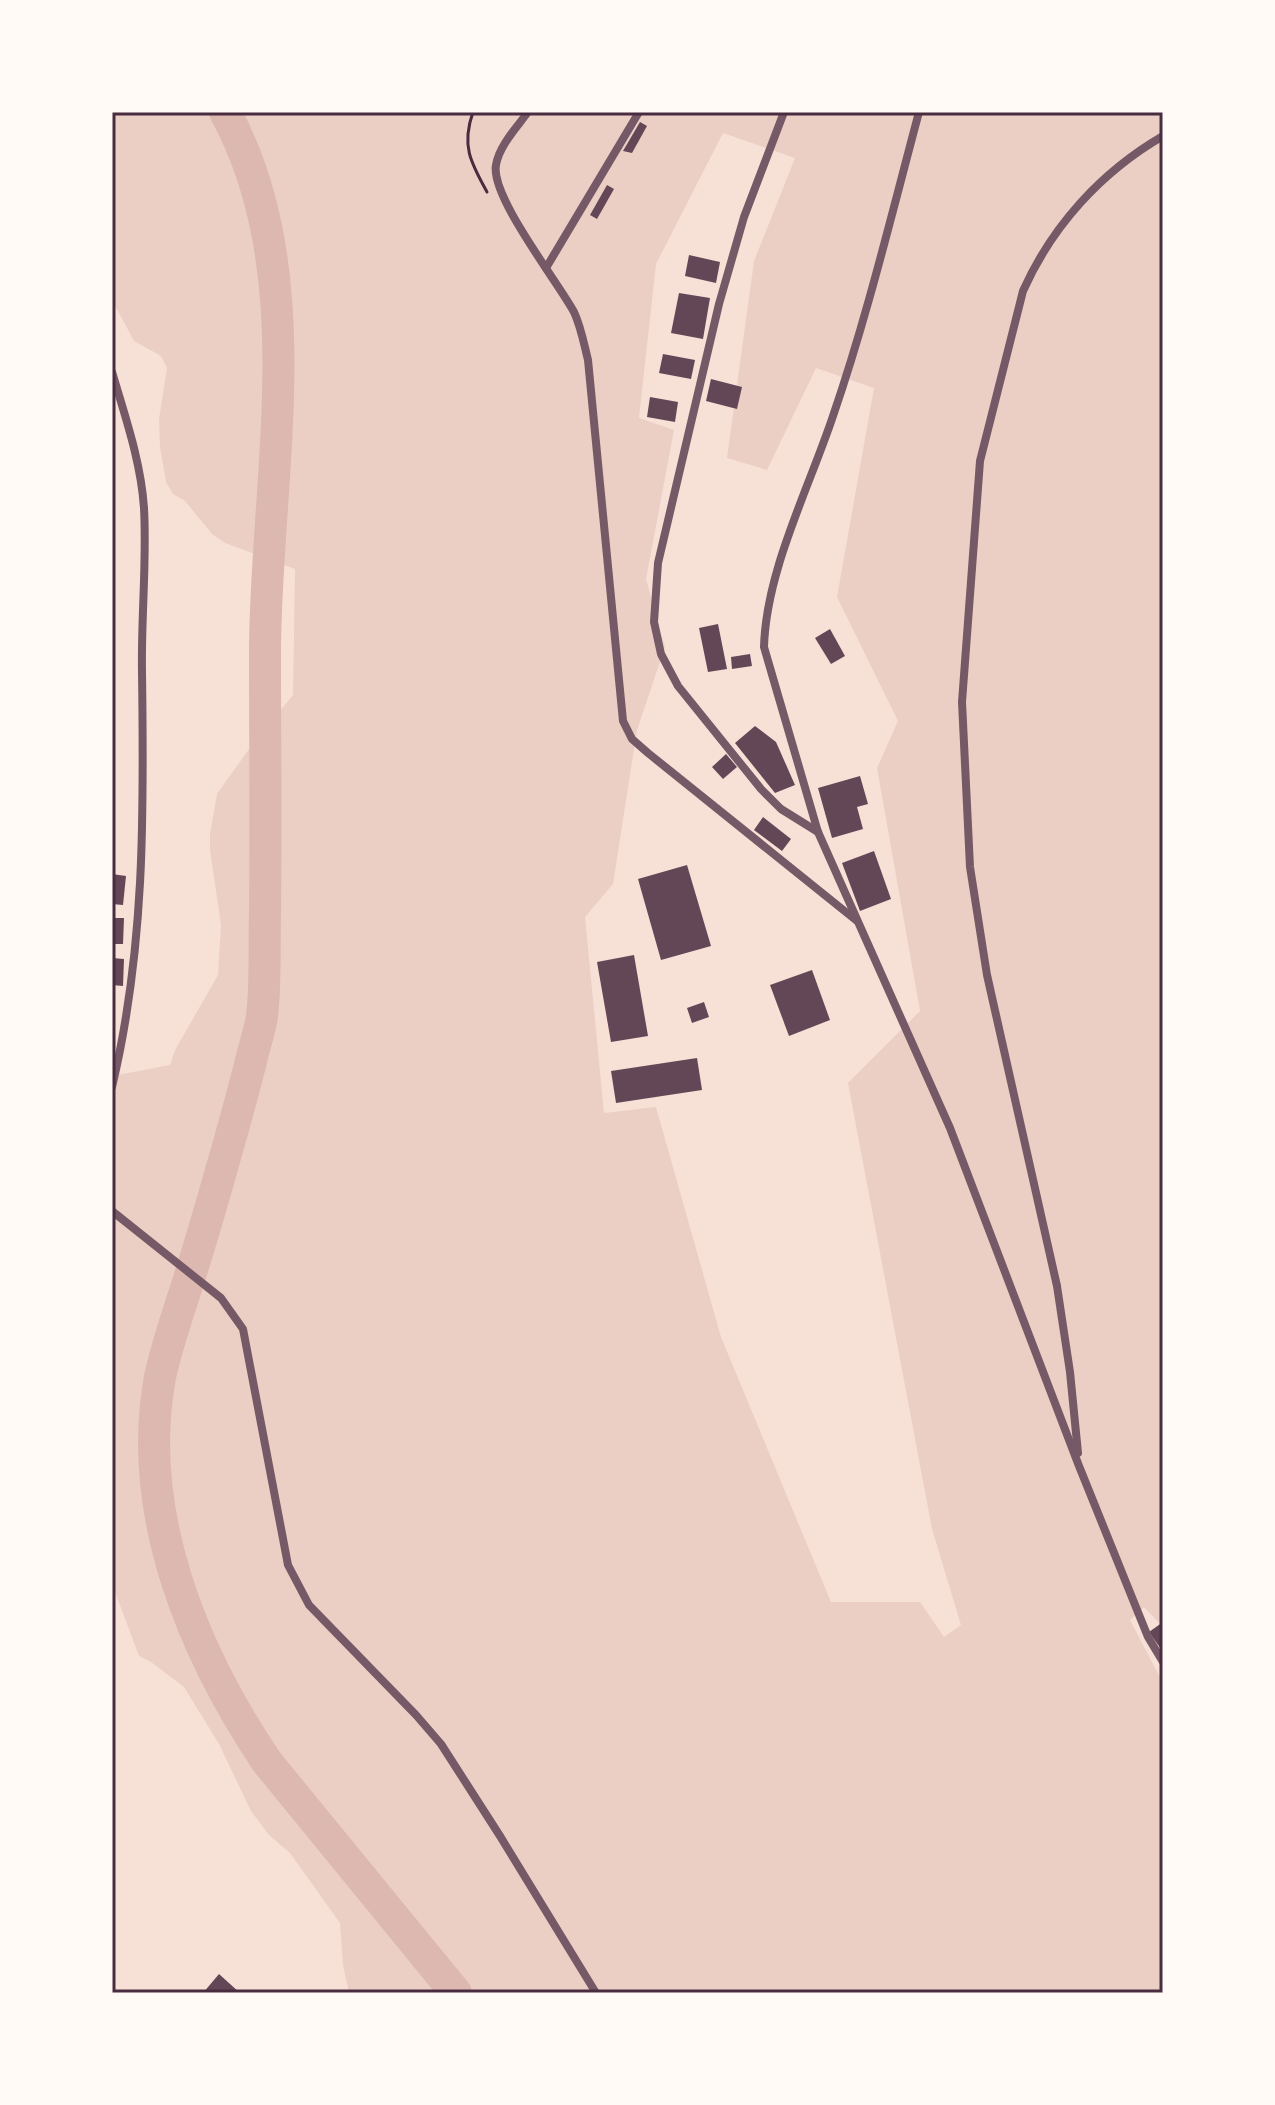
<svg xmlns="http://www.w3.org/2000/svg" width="1275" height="2105" viewBox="0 0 1275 2105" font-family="Poppins,sans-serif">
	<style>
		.green { fill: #ebcfc5; fill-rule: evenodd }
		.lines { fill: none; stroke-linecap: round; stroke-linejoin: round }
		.river { stroke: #dcb8b0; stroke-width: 32 }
		.building { fill: #644757 }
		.path { stroke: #4a2c40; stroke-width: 3 }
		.minor { stroke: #755966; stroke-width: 8 }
		.neatline { fill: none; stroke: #4a2c40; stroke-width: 3 }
	</style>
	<rect width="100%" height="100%" fill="#f7e1d7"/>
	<!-- green -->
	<path class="green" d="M112,112H1163V1627L1144,1607L1130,1620L1163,1683V1993H349L343,1965L340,1923L290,1853L269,1835L251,1811L219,1744L184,1687L151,1662L139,1656L112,1584V1076L170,1065L175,1050L218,975L221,925L210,850V834L217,794L249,749L293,695L295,569L225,543L212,534L185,501L173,494L166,482L160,447L159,419L167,368L161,356L134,341L112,300ZM723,133L795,158L754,261L727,458L767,470L816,368L874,388L837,597L898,721L877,768L920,1011L848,1083L932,1529L961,1625L944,1637L920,1602H831L721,1337L656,1107L604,1113L585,917L613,884L637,730L665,647L646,579L674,430L639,418L656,264Z"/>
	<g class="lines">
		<!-- river -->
		<path class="river" d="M225,112C313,272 266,475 265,649C265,737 266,825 265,914C264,947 266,983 262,1016C260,1030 255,1044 252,1057C243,1093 233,1129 223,1164C212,1203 201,1241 189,1279C179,1311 167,1344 160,1377C135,1513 193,1652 267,1762L456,1993"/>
	</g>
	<!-- building -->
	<g class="building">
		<polygon points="640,122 647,126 632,153 623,151"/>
		<polygon points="607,185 614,189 597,219 590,215"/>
		<polygon points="689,255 720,262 716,283 685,276"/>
		<polygon points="679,293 710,298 703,339 671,333"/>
		<polygon points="663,354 695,360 691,379 659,373"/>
		<polygon points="711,379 742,387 737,409 706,401"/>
		<polygon points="650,397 678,402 675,422 647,417"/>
		<polygon points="718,624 727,669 708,672 699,628"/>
		<polygon points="830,629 845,656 831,664 815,638"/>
		<polygon points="750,654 752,666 732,669 731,657"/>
		<polygon points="755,726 776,742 795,785 775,793 735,743"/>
		<polygon points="726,754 737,767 723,779 712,767"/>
		<polygon points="860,776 868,804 857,807 863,829 832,838 818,788"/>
		<polygon points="763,817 791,839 782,851 754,830"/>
		<polygon points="874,851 891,899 860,911 842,863"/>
		<polygon points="687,865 711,946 661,960 638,879"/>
		<polygon points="112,874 126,876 123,905 112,904"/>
		<polygon points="112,918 124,918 123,944 112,944"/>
		<polygon points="634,955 648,1036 611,1042 597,962"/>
		<polygon points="112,958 124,959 123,986 112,985"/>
		<polygon points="812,970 830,1020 789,1036 770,985"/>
		<polygon points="704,1002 709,1017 692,1023 687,1008"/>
		<polygon points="697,1058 702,1090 616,1103 611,1071"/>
		<polygon points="1163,1622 1163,1652 1149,1632"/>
		<polygon points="219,1974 240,1993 203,1993"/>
	</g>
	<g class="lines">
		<!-- path -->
		<path class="path" d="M473,112C461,146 471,163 487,192"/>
		<!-- minor -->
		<g class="minor">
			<path d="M528,112C517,127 499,146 496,165C490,196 558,282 574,312C581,327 584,344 588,360L623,721L632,739L648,753L857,921"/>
			<polyline points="784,112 744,217 719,304 658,563 654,622 661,654 678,686 761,789 781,809 818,832"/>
			<path d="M919,112C892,213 867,317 833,416C809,488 766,571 764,647L818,832L950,1128L1079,1466L1148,1637L1163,1662"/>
			<polyline points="546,268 639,112"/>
			<path d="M112,372C125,416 141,462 144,508C147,562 141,617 142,672C144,813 145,949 112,1087"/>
			<polyline points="112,1211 221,1298 243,1329 288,1565 309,1605 416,1715 441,1744 500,1836 596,1993"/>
			<path d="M1078,1453L1070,1372L1057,1286L987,975L970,867L962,702L980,461L1023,291C1052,226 1101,172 1163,136"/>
		</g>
	</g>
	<!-- border -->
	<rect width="1275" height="2105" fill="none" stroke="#fffaf5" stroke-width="228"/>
	<rect x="114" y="114" width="1047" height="1877" class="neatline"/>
</svg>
